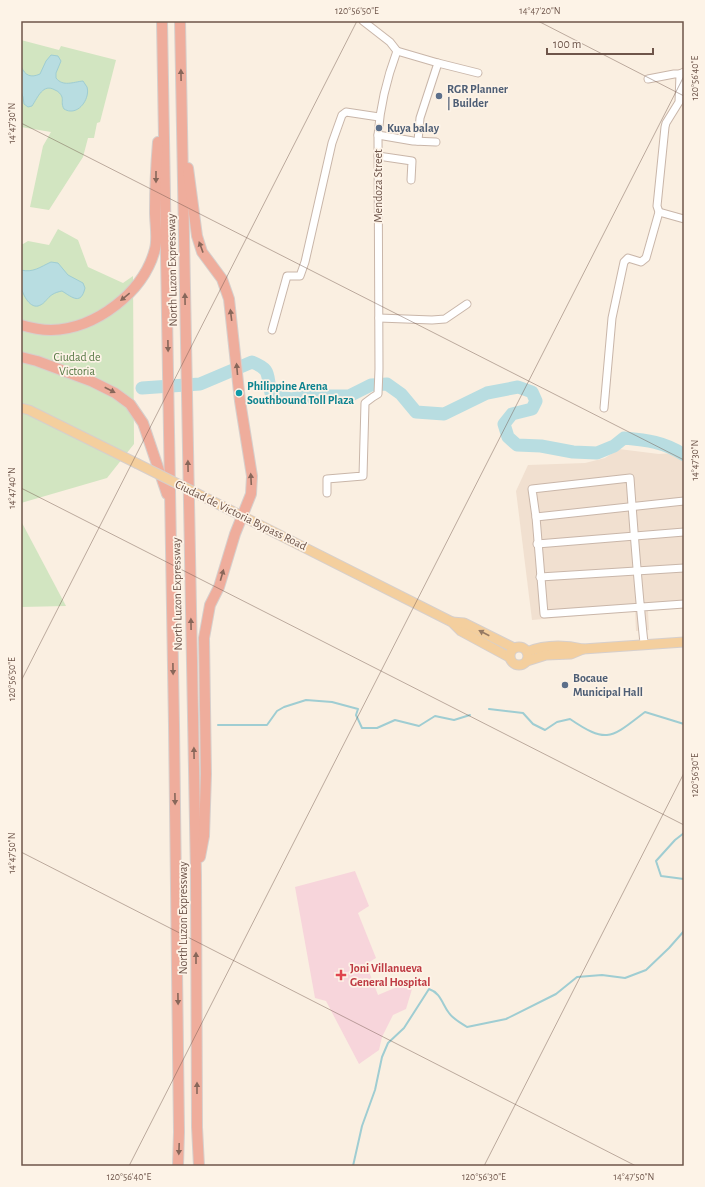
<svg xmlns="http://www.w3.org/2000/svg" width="705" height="1187" viewBox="0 0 705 1187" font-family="'Alegreya Sans',sans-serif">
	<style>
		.residential { fill: #f1e0d0 }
		.medical { fill: #f7d5db }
		.green { fill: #d2e5c1 }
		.water { fill: #b8dde1; stroke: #9fcdd2 }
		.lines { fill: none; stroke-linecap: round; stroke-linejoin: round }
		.stream { stroke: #9fcdd2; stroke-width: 2 }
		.river { stroke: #b8dde1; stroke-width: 13 }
		.minor-casing { stroke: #c9b6a9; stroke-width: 9 }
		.major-casing { stroke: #d6cfcc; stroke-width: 11 }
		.highway-casing { stroke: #d6cfcc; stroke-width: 12 }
		.minor { stroke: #fff; stroke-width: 7 }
		.major { stroke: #f4cf9e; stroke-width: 9 }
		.highway { stroke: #efad9c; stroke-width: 10 }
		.major-bridge-casing { stroke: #d6cfcc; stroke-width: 11; stroke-linecap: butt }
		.major-bridge { stroke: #f4cf9e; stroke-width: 9 }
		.oneway { fill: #88675a }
		.oneway2 { fill: #967a63 }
		.ticks { fill: none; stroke: #6e554a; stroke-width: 1; stroke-opacity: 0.45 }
		.service-dot { fill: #5c6f8a; stroke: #fdf3e7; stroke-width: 1.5 }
		.culture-dot { fill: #0f9aa8; stroke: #fdf3e7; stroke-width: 1.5 }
		.health-dot { fill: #e0444e; stroke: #fdf3e7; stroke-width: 1.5 }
		.labels { text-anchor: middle; stroke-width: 3.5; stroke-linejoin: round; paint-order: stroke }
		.service-label { font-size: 12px; font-weight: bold; fill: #4e5e75; stroke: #fdf3e7; text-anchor: start }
		.street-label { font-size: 12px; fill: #6e554a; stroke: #fdf3e7 }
		.park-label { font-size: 12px; fill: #587946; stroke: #fdf3e7 }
		.culture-label { font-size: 12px; font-weight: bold; fill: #0d838f; stroke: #fdf3e7; text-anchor: start }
		.health-label { font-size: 12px; font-weight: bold; fill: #be3a42; stroke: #fdf3e7; text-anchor: start }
		.neatline { fill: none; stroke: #6e554a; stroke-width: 1.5 }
		.ticks-label { font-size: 10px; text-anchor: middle; fill: #6e554a }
	</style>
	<rect width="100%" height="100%" fill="#faefe1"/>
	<!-- residential -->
	<polygon class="residential" points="619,449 659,454 674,453 681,457 684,461 684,608 648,611 649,630 636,631 635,611 532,620 516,491 528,465 585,463 605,458"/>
	<!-- medical -->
	<polygon class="medical" points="355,871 369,906 358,913 376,958 366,964 378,995 397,987 412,989 406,1009 393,1015 382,1037 379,1050 359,1064 326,1001 315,998 295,887"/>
	<!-- green -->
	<g class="green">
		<polygon points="21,40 59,50 61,46 116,60 100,122 97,123 94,138 88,138 83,157 49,210 30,207 43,146 51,132 21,127"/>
		<polygon points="58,229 78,240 88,267 123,283 133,276 134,444 107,478 21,503 21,244 23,244 28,241 49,245"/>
		<polygon points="21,521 66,606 21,607"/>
	</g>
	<!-- water -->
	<g class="water">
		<path d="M51,55L58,56L61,61L56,73V78C63,87 73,82 83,81C84,83 86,85 87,87C90,97 81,112 70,111C68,111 66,110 64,109C61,104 63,101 62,97C61,94 58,91 55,90C43,83 38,97 32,106L28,107L24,104L23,97L21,91V66C25,76 31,78 40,74L46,61Z"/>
		<path d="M51,262L58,263L68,275L83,283L85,288C81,305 73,298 62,291C46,294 48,303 38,306C29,308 22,293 21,286C20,281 21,275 21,270C33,273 40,267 51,262Z"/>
	</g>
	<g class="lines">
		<!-- stream -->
		<g class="stream">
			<path d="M489,709L523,713L533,724L545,730L557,722L570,719C608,745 612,737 645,712L684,724"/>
			<polyline points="218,725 267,725 277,711 284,707 306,700 332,702 358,709 356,715 362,728 377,728 395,720 419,726 435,716 454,720 470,715"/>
			<polyline points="684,833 675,840 656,861 661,876 684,879"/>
			<path d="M353,1166L362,1126L375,1090L382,1057L388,1043L404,1028L429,989C441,993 442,1004 449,1013C453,1019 461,1023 467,1027L506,1019L556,994L577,977L602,975L625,978L646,970L669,948L684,931"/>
		</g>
		<!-- river -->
		<path class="river" d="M142,388L200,384L252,362C272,370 266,374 271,393L290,399L316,396H349L371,385L387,384L401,394L416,412L444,414L487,393L518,387L532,392L536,401L532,409L512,414L504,424L508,437L517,445L541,446L573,452L597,453L614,446L624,438C646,440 665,442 684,455"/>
		<defs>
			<g id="minor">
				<polyline points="397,51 438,63 420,118 418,141"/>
				<polyline points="438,63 478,73"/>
				<polyline points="648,79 674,74 680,74"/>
				<polyline points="378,135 413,141 436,142"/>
				<polyline points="378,156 412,161 411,180"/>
				<polyline points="659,212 684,219"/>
				<polyline points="379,318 432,320 445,319 467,304"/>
				<polyline points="272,330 287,276 300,276 305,262 332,143 342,115 346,112 379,117"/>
				<polyline points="604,408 612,318 624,262 628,258 641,262 646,258 659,212 657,206 665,127 666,123 679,102 680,74 684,72"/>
				<path d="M327,493V479L363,476L365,403L373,397L378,394L379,369L378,135C380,107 387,78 397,51L390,42L363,21"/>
				<polyline points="536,517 684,501"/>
				<polyline points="537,544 684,532"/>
				<polyline points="540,577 684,568"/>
				<path d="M644,643C638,588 634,533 630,478L532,489L536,517L544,614L684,604"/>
			</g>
			<g id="major">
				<polyline points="21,408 29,410 136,463"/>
				<polyline points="222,506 452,622 461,631 509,657"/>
				<polyline points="452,622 464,623 514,648"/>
				<circle cx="519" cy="656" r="9"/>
				<path d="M527,652C544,645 565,645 583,649L684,642"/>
				<polyline points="527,661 546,655 571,654 583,649"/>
			</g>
			<g id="highway">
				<polyline points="162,21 174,725 179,1132 178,1166"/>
				<polyline points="180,21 196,876 197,1127 199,1166"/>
				<polyline points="188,168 197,236 202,252 222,279 229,299 240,401 252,476 251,494 235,534 219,587 210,605 204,638 206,774 204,836 200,857"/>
				<path d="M21,325C31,328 40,330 51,330C96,329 144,292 155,249C158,238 155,224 155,212C155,189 156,166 158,142"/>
				<polyline points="21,357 37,361 91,381 115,393 130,404 143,423 167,494"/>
			</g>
		</defs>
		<!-- minor casing -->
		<use href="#minor" class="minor-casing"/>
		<!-- major casing -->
		<use href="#major" class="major-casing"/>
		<!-- highway casing -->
		<use href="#highway" class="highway-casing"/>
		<!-- minor -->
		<use href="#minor" class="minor"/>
		<!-- major -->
		<use href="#major" class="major"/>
		<!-- highway -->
		<use href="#highway" class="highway"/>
		<defs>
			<polyline id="major-bridge" points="136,463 222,506"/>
		</defs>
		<!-- major-bridge casing -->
		<use href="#major-bridge" class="major-bridge-casing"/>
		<!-- major-bridge -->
		<use href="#major-bridge" class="major-bridge"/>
	</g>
	<!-- one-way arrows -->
	<defs><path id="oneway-solid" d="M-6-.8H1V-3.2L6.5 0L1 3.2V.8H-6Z"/></defs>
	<g class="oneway">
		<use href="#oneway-solid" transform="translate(181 75) rotate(-91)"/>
		<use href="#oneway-solid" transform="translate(156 177) rotate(90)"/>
		<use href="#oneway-solid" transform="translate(201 247) rotate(-110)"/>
		<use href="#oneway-solid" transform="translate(125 297) rotate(141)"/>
		<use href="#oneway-solid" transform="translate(185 299) rotate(-91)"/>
		<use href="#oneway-solid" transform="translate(231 315) rotate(-97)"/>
		<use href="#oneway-solid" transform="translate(168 346) rotate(89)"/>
		<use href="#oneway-solid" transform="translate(237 369) rotate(-95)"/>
		<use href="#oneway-solid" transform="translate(110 390) rotate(27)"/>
		<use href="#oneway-solid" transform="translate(188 466) rotate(-91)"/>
		<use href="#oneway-solid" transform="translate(251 479) rotate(-93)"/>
		<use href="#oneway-solid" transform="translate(222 575) rotate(-74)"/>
		<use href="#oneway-solid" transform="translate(191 624) rotate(-91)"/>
		<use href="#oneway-solid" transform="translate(173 669) rotate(89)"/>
		<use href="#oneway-solid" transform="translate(194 753) rotate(-91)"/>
		<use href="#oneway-solid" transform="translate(175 799) rotate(89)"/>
		<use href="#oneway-solid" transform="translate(196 958) rotate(-90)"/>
		<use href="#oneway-solid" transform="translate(178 999) rotate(89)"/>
		<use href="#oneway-solid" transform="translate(197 1088) rotate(-90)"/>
		<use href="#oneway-solid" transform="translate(179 1149) rotate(92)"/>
	</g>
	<use class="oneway2" href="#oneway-solid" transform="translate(484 633) rotate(-153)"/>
	<!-- ticks -->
	<path class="ticks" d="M538,21L684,96M21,123L684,460M21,488L684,825M21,681L357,21M21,852L636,1166M129,1166L684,76M484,1166L684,773"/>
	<!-- markers -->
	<g class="service-dot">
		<circle cx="439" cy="96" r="4"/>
		<circle cx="379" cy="128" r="4"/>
		<circle cx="565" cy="685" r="4"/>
	</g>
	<circle class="culture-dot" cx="239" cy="393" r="4"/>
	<path class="health-dot" d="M339 969h4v4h4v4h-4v4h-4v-4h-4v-4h4z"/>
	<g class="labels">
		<!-- service labels -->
		<g class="service-label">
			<text x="447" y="93">RGR Planner<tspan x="447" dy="14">| Builder</tspan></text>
			<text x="387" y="132">Kuya balay</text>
			<text x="573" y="682">Bocaue<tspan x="573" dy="14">Municipal Hall</tspan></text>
		</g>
		<!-- street labels -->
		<g class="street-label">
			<text transform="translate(378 186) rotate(-90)" y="4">Mendoza Street</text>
			<text transform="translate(172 270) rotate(-91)" y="4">North Luzon Expressway</text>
			<text transform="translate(241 515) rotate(26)" y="4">Ciudad de Victoria Bypass Road</text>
			<text transform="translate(177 594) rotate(-91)" y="4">North Luzon Expressway</text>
			<text transform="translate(183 918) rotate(-90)" y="4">North Luzon Expressway</text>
		</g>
		<!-- park labels -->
		<g class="park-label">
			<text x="77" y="361">Ciudad de<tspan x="77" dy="14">Victoria</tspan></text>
		</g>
		<!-- culture labels -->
		<g class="culture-label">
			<text x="247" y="390">Philippine Arena<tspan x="247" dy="14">Southbound Toll Plaza</tspan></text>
		</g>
		<!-- health labels -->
		<g class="health-label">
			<text x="350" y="972">Joni Villanueva<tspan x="350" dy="14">General Hospital</tspan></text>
		</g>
	</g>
	<!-- border -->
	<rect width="705" height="1187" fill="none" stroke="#fdf3e7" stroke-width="44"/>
	<!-- scale -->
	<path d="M547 48v6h106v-6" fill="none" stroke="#6e554a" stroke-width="2"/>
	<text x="553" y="48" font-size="12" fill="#6e554a" stroke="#fdf3e7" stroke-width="3" paint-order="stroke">100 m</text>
	<rect x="22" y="22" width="661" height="1143" class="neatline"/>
	<g class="ticks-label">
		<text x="357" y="14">120°56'50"E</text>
		<text x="540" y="14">14°47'20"N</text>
		<text transform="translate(694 78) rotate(-90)" y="4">120°56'40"E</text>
		<text transform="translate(11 123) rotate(-90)" y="4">14°47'30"N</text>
		<text transform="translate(694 460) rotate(-90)" y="4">14°47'30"N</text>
		<text transform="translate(11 488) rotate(-90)" y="4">14°47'40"N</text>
		<text transform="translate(11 679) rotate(-90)" y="4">120°56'50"E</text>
		<text transform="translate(694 775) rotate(-90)" y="4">120°56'30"E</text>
		<text transform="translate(11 853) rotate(-90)" y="4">14°47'50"N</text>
		<text x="129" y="1180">120°56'40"E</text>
		<text x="484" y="1180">120°56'30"E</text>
		<text x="634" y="1180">14°47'50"N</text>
	</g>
</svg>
